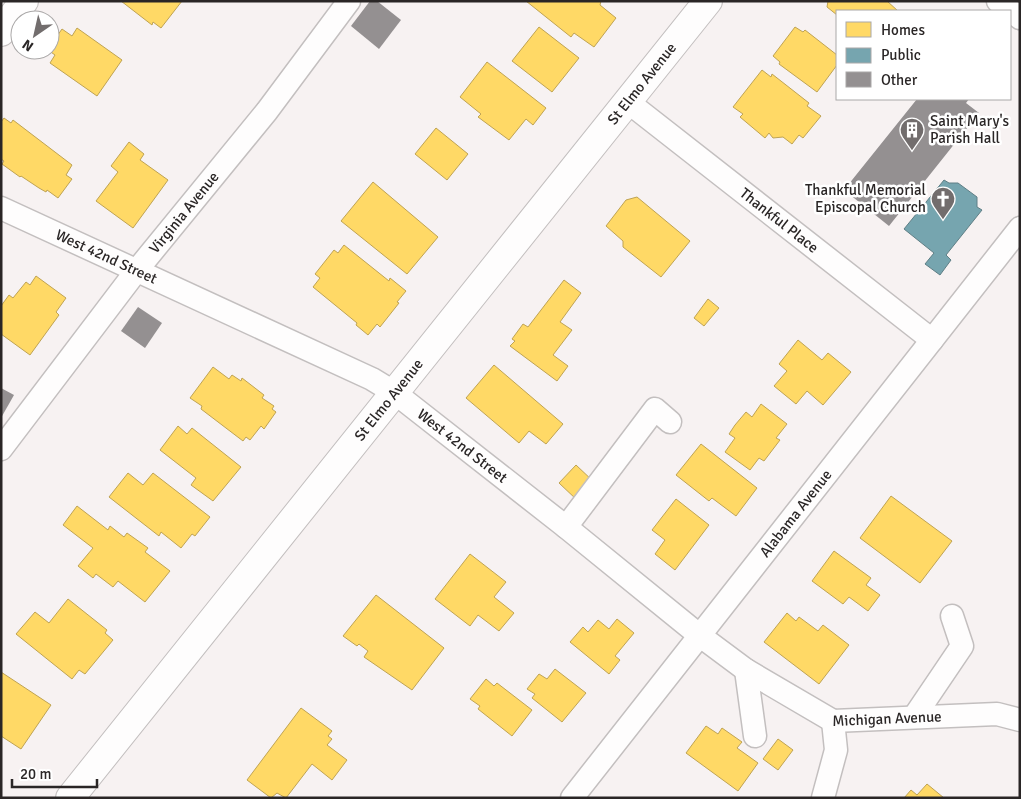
<svg xmlns="http://www.w3.org/2000/svg" width="1021" height="799" viewBox="0 0 1021 799" font-family="Signika,sans-serif">
	<style>
		.homes { fill: #ffd966; stroke: #bfa353 }
		.public { fill: #76a5af; stroke: #5f7f86 }
		.building { fill: #949091 }
		.lines { fill: none; stroke-linecap: round; stroke-linejoin: round }
		.minor-casing { stroke: #c3bfbf; stroke-width: 25 }
		.tertiary-casing { stroke: #c3bfbf; stroke-width: 30 }
		.secondary-casing { stroke: #c3bfbf; stroke-width: 30 }
		.minor { stroke: #fefdfd; stroke-width: 22 }
		.tertiary { stroke: #fefdfd; stroke-width: 28 }
		.secondary { stroke: #fefdfd; stroke-width: 28 }
		.labels { text-anchor: middle; stroke-width: 5; stroke-linejoin: round; paint-order: stroke }
		.street-label { font-size: 15px; fill: #2a2626; stroke: #fff }
		.poi-label { font-size: 15px; fill: #2a2626; stroke: #fff; text-anchor: start }
	</style>
	<rect width="100%" height="100%" fill="#f7f2f2"/>
	<!-- homes -->
	<g class="homes">
		<polygon points="121,1 182,1 161,28 153,22 152,25"/>
		<polygon points="526,1 601,1 600,5 616,18 594,47 574,33 571,37"/>
		<polygon points="828,1 887,1 898,11 837,11 837,15 827,7"/>
		<polygon points="539,27 579,58 552,92 512,61"/>
		<polygon points="795,27 803,32 805,30 837,55 837,65 817,92 779,64 780,62 773,56"/>
		<polygon points="77,28 122,60 97,96 50,63 55,55 48,50 50,50 50,46 62,29 72,36"/>
		<polygon points="487,62 546,108 533,125 526,119 509,140 478,117 481,114 460,97"/>
		<polygon points="762,70 771,77 772,74 809,103 807,106 821,116 803,138 799,135 792,144 783,137 773,138 769,133 765,138 740,117 743,114 733,107"/>
		<polygon points="4,118 11,123 13,120 72,165 66,175 72,179 58,198 47,190 46,192 39,188 21,176 20,177 2,164 4,161 1,159 1,122"/>
		<polygon points="436,128 468,154 447,180 415,154"/>
		<polygon points="129,142 144,154 140,160 168,180 133,228 96,201 118,172 111,166"/>
		<polygon points="373,182 438,237 407,274 341,221"/>
		<polygon points="637,197 690,241 661,277 623,247 623,241 606,226 626,200"/>
		<polygon points="344,245 389,281 390,278 406,291 397,302 399,303 380,327 377,324 368,335 356,325 357,323 313,287 320,278 315,274 334,250 338,253"/>
		<polygon points="36,276 66,298 56,312 59,315 30,355 1,334 1,306 9,295 13,298 26,282 30,285"/>
		<polygon points="564,280 581,293 560,322 572,330 553,355 568,366 557,381 510,346 515,341 512,339 523,324 528,327"/>
		<polygon points="708,299 719,308 704,326 694,318"/>
		<polygon points="798,340 822,360 828,353 851,372 823,405 807,391 796,404 774,386 787,371 779,364"/>
		<polygon points="494,365 563,424 546,444 529,431 519,443 466,398"/>
		<polygon points="213,367 229,379 232,375 241,381 242,378 264,395 262,398 274,406 272,409 276,412 264,429 261,426 250,440 246,437 243,441 201,409 202,406 190,398"/>
		<polygon points="761,404 787,424 776,438 780,440 764,461 759,458 750,470 725,452 735,438 729,434 735,425 746,412 752,417"/>
		<polygon points="178,426 187,434 192,428 241,467 213,501 191,485 196,478 160,450"/>
		<polygon points="701,444 757,488 736,516 712,498 709,501 676,475"/>
		<polygon points="576,465 594,482 577,500 559,483"/>
		<polygon points="128,473 143,485 153,473 210,517 195,536 192,534 181,548 161,532 159,536 109,497"/>
		<polygon points="891,496 952,541 920,583 860,538"/>
		<polygon points="676,499 709,525 675,570 655,554 665,540 652,530"/>
		<polygon points="77,506 108,530 110,526 124,537 127,533 148,548 145,552 170,571 145,602 118,581 113,587 96,574 93,578 78,566 93,548 63,525"/>
		<polygon points="834,551 871,578 866,585 880,595 868,611 849,597 843,604 812,581"/>
		<polygon points="470,554 506,582 494,597 514,613 499,631 478,615 470,626 435,599"/>
		<polygon points="376,595 444,648 412,690 364,657 368,651 359,644 357,646 343,636"/>
		<polygon points="68,599 107,630 105,633 113,640 85,674 79,670 72,679 16,634 35,612 49,623"/>
		<polygon points="787,613 796,621 799,617 818,631 823,625 849,645 819,684 764,642"/>
		<polygon points="617,619 634,633 615,656 620,660 609,674 570,642 583,627 588,632 598,620 609,629"/>
		<polygon points="555,669 586,693 562,722 532,698 535,694 527,689 539,674 547,679"/>
		<polygon points="1,672 51,705 21,749 1,736"/>
		<polygon points="486,679 494,686 497,683 532,710 512,736 478,709 480,706 470,699"/>
		<polygon points="301,708 332,731 328,736 332,739 327,745 347,760 332,780 312,764 286,798 277,793 271,798 247,780"/>
		<polygon points="706,726 718,734 722,728 742,742 737,748 758,763 738,791 686,753"/>
		<polygon points="778,739 793,750 778,770 763,759"/>
		<polygon points="927,784 944,798 904,798 911,790 917,795"/>
	</g>
	<!-- public -->
	<polygon class="public" points="944,180 949,183 958,183 977,197 977,207 982,210 946,255 951,260 940,275 925,264 934,253 904,229"/>
	<!-- building -->
	<g class="building">
		<polygon points="370,1 377,1 401,20 379,49 351,26"/>
		<polygon points="917,99 969,99 966,103 979,113 889,226 844,190"/>
		<polygon points="138,307 162,323 145,348 121,331"/>
		<polygon points="1,388 14,395 1,418"/>
	</g>
	<g class="lines">
		<defs>
			<g id="minor">
				<polyline points="998,1 1020,18"/>
				<path id="s1" d="M628,102L932,340"/>
				<path id="s2" d="M1,208L372,379L395,393L566,527L699,635L746,670L833,721"/>
				<path id="s3" d="M1,449L137,270L267,111L349,1"/>
				<polyline points="566,527 655,409 670,422"/>
				<polyline points="746,670 755,736"/>
				<polyline points="914,717 962,646 952,616"/>
				<path id="s4" d="M833,721L997,714L1020,720"/>
				<path id="s5" d="M572,798L1020,228"/>
				<polyline points="823,798 836,750 833,721"/>
			</g>
			<polyline id="tertiary" points="1,32 24,1"/>
			<g id="secondary">
				<path id="s6" d="M70,798L708,1"/>
			</g>
		</defs>
		<!-- minor casing -->
		<use href="#minor" class="minor-casing"/>
		<!-- tertiary casing -->
		<use href="#tertiary" class="tertiary-casing"/>
		<!-- secondary casing -->
		<use href="#secondary" class="secondary-casing"/>
		<!-- minor -->
		<use href="#minor" class="minor"/>
		<!-- tertiary -->
		<use href="#tertiary" class="tertiary"/>
		<!-- secondary -->
		<use href="#secondary" class="secondary"/>
	</g>
	<!-- icons -->
	<defs>
		<symbol id="building-pin" viewBox="-11 -11 22 30"><path d="M0 17L-7.5 6A9.5 9.5 0 1 1 7.5 6Z" fill="#726d6d" stroke="#fff"/><path d="M-4-6H4V6H1V3H-1V6H-4ZM-2.5-4.3h1.7v1.8h-1.7ZM.8-4.3h1.7v1.8H.8ZM-2.5-1h1.7V.8h-1.7ZM.8-1h1.7V.8H.8Z" fill="#fff"/></symbol>
		<symbol id="church-pin" viewBox="-11 -11 22 30"><path d="M0 17L-7.5 6A9.5 9.5 0 1 1 7.5 6Z" fill="#726d6d" stroke="#fff"/><path d="M-1.2-6h2.4v3.5h3.3v2.4h-3.3V6h-2.4V-.1h-3.3v-2.4h3.3Z" fill="#fff"/></symbol>
	</defs>
	<g fill-rule="evenodd">
		<use href="#building-pin" x="898" y="116" width="28" height="38"/>
		<use href="#church-pin" x="929" y="185" width="28" height="38"/>
	</g>
	<g class="labels">
		<!-- street labels -->
		<g class="street-label">
			<text dy="5" stroke="none"><textPath href="#s6" startOffset="915">St Elmo Avenue</textPath></text>
			<text dy="5" stroke="none"><textPath href="#s3" startOffset="299">Virginia Avenue</textPath></text>
			<text dy="5" stroke="none"><textPath href="#s1" startOffset="192">Thankful Place</textPath></text>
			<text dy="5" stroke="none"><textPath href="#s2" startOffset="116">West 42nd Street</textPath></text>
			<text dy="5" stroke="none"><textPath href="#s6" startOffset="510">St Elmo Avenue</textPath></text>
			<text dy="5" stroke="none"><textPath href="#s2" startOffset="521">West 42nd Street</textPath></text>
			<text dy="5" stroke="none"><textPath href="#s5" startOffset="362">Alabama Avenue</textPath></text>
			<text dy="5" stroke="none"><textPath href="#s4" startOffset="54">Michigan Avenue</textPath></text>
		</g>
		<!-- poi labels -->
		<g class="poi-label">
			<text x="930" y="126">Saint Mary's<tspan x="930" dy="17">Parish Hall</tspan></text>
			<text x="926" y="195" text-anchor="end">Thankful Memorial<tspan x="926" dy="17">Episcopal Church</tspan></text>
		</g>
	</g>
	<!-- border -->
	<rect width="1021" height="799" fill="none" stroke="#2a2626" stroke-width="5"/>
	<!-- legend -->
	<rect x="836" y="10" width="175" height="90" fill="#ffffff" stroke="#aaa8a8"/>
	<rect x="846" y="22" width="25" height="15" fill="#ffd966" stroke="#aaa8a8"/>
	<text x="881" y="35" font-size="15" fill="#2a2626">Homes</text>
	<rect x="846" y="48" width="25" height="15" fill="#76a5af" stroke="#aaa8a8"/>
	<text x="881" y="60" font-size="15" fill="#2a2626">Public</text>
	<rect x="846" y="72" width="25" height="15" fill="#949091" stroke="#aaa8a8"/>
	<text x="881" y="85" font-size="15" fill="#2a2626">Other</text>
	<!-- north arrow -->
	<g transform="translate(35 35) rotate(214)"><circle r="24" fill="#ffffff" stroke="#aaa8a8"/>
	<path d="M0-4L9 19L0 12L-9 19Z" fill="#726d6d"/>
	<text y="-8" font-size="14" font-weight="bold" text-anchor="middle" fill="#2a2626">N</text>
	</g>
	<!-- scale -->
	<path d="M12 779v8h85v-8" fill="none" stroke="#2a2626" stroke-width="2.5"/>
	<text x="20" y="779" font-size="15" fill="#2a2626" stroke="#ffffff" stroke-width="4" paint-order="stroke">20 m</text>
</svg>
